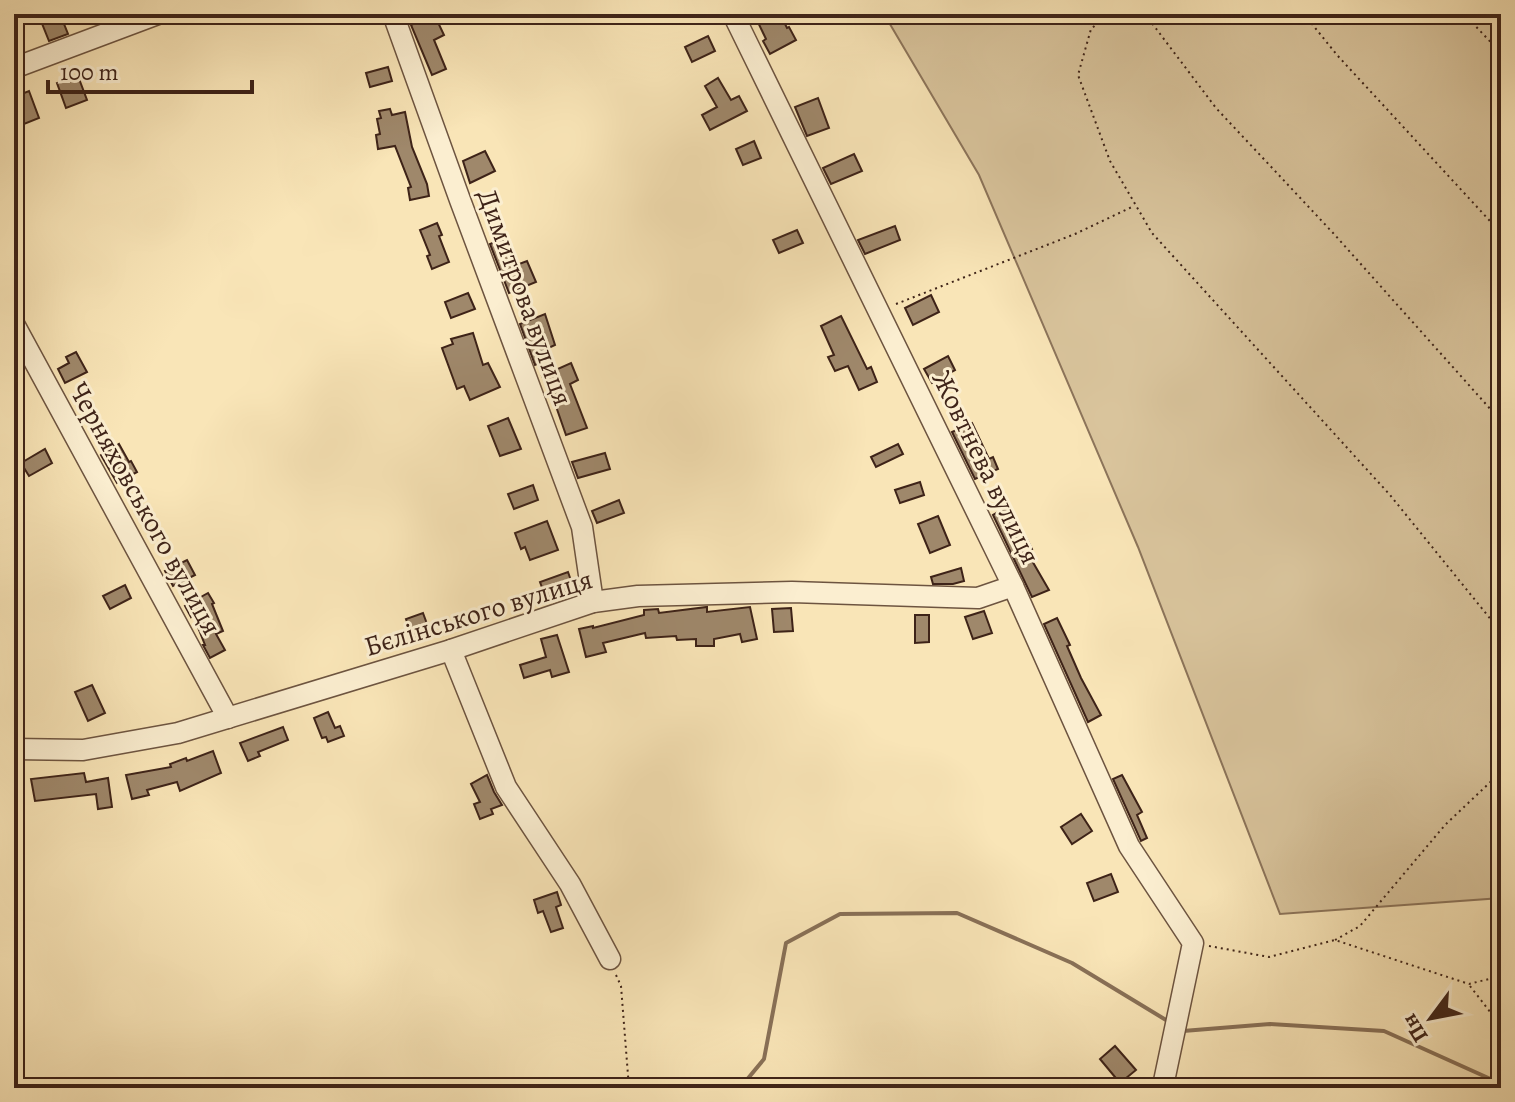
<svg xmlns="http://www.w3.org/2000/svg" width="1515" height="1102" viewBox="0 0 1515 1102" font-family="Alegreya,serif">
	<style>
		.green { fill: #d9c49c; stroke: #8c745a; stroke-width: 2 }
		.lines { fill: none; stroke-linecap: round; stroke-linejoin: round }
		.stream { stroke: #887057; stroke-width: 4 }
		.building { fill: #9f886b; stroke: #3e2318; stroke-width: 2 }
		.minor-casing { stroke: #6d5440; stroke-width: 23 }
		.path { stroke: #3e2318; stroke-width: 2; stroke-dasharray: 2 4; stroke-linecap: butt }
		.minor { stroke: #fbeed0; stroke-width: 20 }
		.labels { text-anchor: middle; stroke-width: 6; stroke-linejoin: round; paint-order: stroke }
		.street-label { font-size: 28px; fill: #3e2318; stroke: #fbeed0 }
	</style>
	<rect width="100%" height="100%" fill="#f9e5b7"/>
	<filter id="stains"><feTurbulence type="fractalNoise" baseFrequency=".0025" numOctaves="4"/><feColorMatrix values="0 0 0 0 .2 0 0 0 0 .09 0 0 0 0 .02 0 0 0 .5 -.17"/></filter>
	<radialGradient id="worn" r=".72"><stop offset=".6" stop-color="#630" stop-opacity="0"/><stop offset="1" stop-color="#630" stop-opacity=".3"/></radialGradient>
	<!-- green -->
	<polygon class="green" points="884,14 1501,14 1501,898 1280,914 1138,547 979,175"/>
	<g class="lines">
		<!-- stream -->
		<g class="stream">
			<polyline points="1183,1031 1270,1024 1384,1031 1495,1081 1501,1087"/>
			<polyline points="740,1088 764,1059 786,943 840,914 957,913 1072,963 1166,1020"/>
		</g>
	</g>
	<!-- building -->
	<g class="building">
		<polygon points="57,14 60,14 68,34 49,41 41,21"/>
		<polygon points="434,14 444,35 434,40 446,69 432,75 411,25"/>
		<polygon points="754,14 780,14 787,28 789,27 796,40 770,54 763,41 766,39"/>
		<polygon points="708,36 715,51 692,62 685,47"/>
		<polygon points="388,67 392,81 370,87 366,73"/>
		<polygon points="78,76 87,100 66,108 57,83"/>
		<polygon points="718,78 731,100 739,96 747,111 710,130 702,115 717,107 705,86"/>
		<polygon points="29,91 39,118 24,124 14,97"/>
		<polygon points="818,98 829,128 807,136 795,107"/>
		<polygon points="390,109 392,115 405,112 412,147 427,184 429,196 410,200 408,188 411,187 395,146 378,149 376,135 380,134 377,119 381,118 379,111"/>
		<polygon points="754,141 761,158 743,165 736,149"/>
		<polygon points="485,151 495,171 470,183 463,161"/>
		<polygon points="854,154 862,171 831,184 823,168"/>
		<polygon points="437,223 442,235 439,236 449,262 432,269 427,256 430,255 420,230"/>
		<polygon points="895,226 900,240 865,254 858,240"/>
		<polygon points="797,230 803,243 779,253 773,240"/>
		<polygon points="502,239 514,266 527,261 536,282 509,293 490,244"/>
		<polygon points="468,293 475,309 451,318 445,302"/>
		<polygon points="931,295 939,312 913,325 905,308"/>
		<polygon points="545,314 555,345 542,351 546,360 535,365 520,324"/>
		<polygon points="841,316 867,369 871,367 877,382 859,390 848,366 835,371 828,357 834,355 821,326"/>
		<polygon points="473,333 483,365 488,363 500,387 470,400 464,386 457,389 442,348 453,344 451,339"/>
		<polygon points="76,352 87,372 65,383 58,369 69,363 66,357"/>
		<polygon points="948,356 955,370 932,383 924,369"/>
		<polygon points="571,363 578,380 570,384 587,428 566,435 551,392 550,393 542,376"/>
		<polygon points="508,418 521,449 500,456 488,426"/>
		<polygon points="972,423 989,459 993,457 998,469 975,479 952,432"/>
		<polygon points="119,444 129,462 131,461 137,472 117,483 101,455"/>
		<polygon points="898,444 903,454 876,467 871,457"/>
		<polygon points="45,449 52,463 29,476 21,463"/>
		<polygon points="605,453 610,469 578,478 572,462"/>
		<polygon points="920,482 924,495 900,503 895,490"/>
		<polygon points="533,485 538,500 514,509 508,494"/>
		<polygon points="619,500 624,513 597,523 592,511"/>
		<polygon points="1007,507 1013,519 1009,521 1020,542 1027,539 1032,549 1027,552 1049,590 1032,597 993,515"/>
		<polygon points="938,516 950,545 930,553 918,524"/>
		<polygon points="547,521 558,550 530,560 525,547 521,549 515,533"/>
		<polygon points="187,560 195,575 173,586 165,571"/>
		<polygon points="961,568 964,581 953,584 933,584 931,577"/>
		<polygon points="568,572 574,589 546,598 540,582"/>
		<polygon points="125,585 131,598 110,609 103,596"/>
		<polygon points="208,593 214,603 212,604 223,631 216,634 225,650 210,658 203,645 205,645 193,615 191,617 185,606"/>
		<polygon points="707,607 707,612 750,607 757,639 742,642 740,634 714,639 714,646 696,646 696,639 677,640 676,636 646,638 645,633 603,643 606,652 586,657 579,629 593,626 593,628 644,615 644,610 658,609 659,613"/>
		<polygon points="791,608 793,631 774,632 772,609"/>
		<polygon points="984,611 992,633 973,639 965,617"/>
		<polygon points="423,613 431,635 414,641 406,619"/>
		<polygon points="915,615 929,615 929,642 915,643"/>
		<polygon points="1057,618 1070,645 1067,646 1081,678 1101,715 1088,722 1044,624"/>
		<polygon points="557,635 569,672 552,677 550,670 524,678 520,665 546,657 541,639"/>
		<polygon points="92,685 105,713 88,721 75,692"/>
		<polygon points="328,712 335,728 340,726 344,736 328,742 326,737 322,738 314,718"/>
		<polygon points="283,727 288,740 258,752 260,756 248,761 240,743"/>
		<polygon points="213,751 221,773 180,791 177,782 147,790 149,795 132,799 126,775 171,767 170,764 186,758 187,761"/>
		<polygon points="84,773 86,782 108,778 112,807 98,809 96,794 35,801 31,779"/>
		<polygon points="487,775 494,792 502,805 491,809 493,814 480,819 474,804 480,802 471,784"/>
		<polygon points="1122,775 1142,812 1137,815 1147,838 1141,841 1113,779"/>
		<polygon points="1081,814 1092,831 1072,844 1061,827"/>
		<polygon points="1111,874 1118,892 1094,901 1087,883"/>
		<polygon points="557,892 561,905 556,907 563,928 551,932 543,911 538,913 534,900"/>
		<polygon points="1115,1046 1136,1070 1120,1083 1100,1059"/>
	</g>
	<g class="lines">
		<defs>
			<g id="minor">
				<polyline points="393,14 460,200 582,527 593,602"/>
				<polyline points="733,14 1013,586 1129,846 1193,943 1163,1086 1164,1088"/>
				<polyline points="14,68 158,14"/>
				<polyline points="14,324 228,718"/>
				<polyline points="451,650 506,787 570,884 610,959"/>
				<polyline points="14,749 83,750 178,733 451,650 593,602 638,596 792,592 978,598 1013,586"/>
			</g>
		</defs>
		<!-- minor casing -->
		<use href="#minor" class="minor-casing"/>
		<!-- path -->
		<g class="path">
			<polyline points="1108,14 1091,29 1078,75 1110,161 1152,233 1390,495 1501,632"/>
			<polyline points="1145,14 1216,108 1334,234 1501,421"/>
			<polyline points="1304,14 1337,55 1501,233"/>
			<polyline points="1464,14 1501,53"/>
			<polyline points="896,304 1075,234 1134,206"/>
			<polyline points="1335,940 1360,926 1445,825 1501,772"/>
			<polyline points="1209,946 1269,957 1335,940 1469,984 1501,976"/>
			<polyline points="616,975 621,986 629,1088"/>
			<polyline points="1470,986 1501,1026"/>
		</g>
		<!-- minor -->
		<use href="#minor" class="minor"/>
	</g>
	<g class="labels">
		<!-- street labels -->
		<g class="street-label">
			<text transform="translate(526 297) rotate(70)" y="10">Димитрова вулиця</text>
			<text transform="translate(987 467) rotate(64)" y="10">Жовтнева вулиця</text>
			<text transform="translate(146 508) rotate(61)" y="10">Черняховського вулиця</text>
			<text transform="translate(478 612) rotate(-17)" y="10">Бєлінського вулиця</text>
		</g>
	</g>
	<!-- margin -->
	<rect width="1515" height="1102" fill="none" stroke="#f9e5b7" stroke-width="48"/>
	<rect x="16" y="16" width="1483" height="1070" fill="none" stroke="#3e2318" stroke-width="4"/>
	<rect x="24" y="24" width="1467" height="1054" fill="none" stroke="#3e2318" stroke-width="2"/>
	<!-- north arrow -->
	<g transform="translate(1431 1018) rotate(238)" stroke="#fbeed0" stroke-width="6" paint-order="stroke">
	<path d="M0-6L14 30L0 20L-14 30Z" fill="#3e2318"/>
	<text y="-12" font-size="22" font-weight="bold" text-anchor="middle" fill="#3e2318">Пн</text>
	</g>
	<!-- scale -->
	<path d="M48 80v12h204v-12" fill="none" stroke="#3e2318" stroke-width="4"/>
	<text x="60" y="80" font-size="24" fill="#3e2318" stroke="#fbeed0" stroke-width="6" paint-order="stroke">100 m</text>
	<rect width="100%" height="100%" filter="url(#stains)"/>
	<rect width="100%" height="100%" fill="url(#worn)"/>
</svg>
